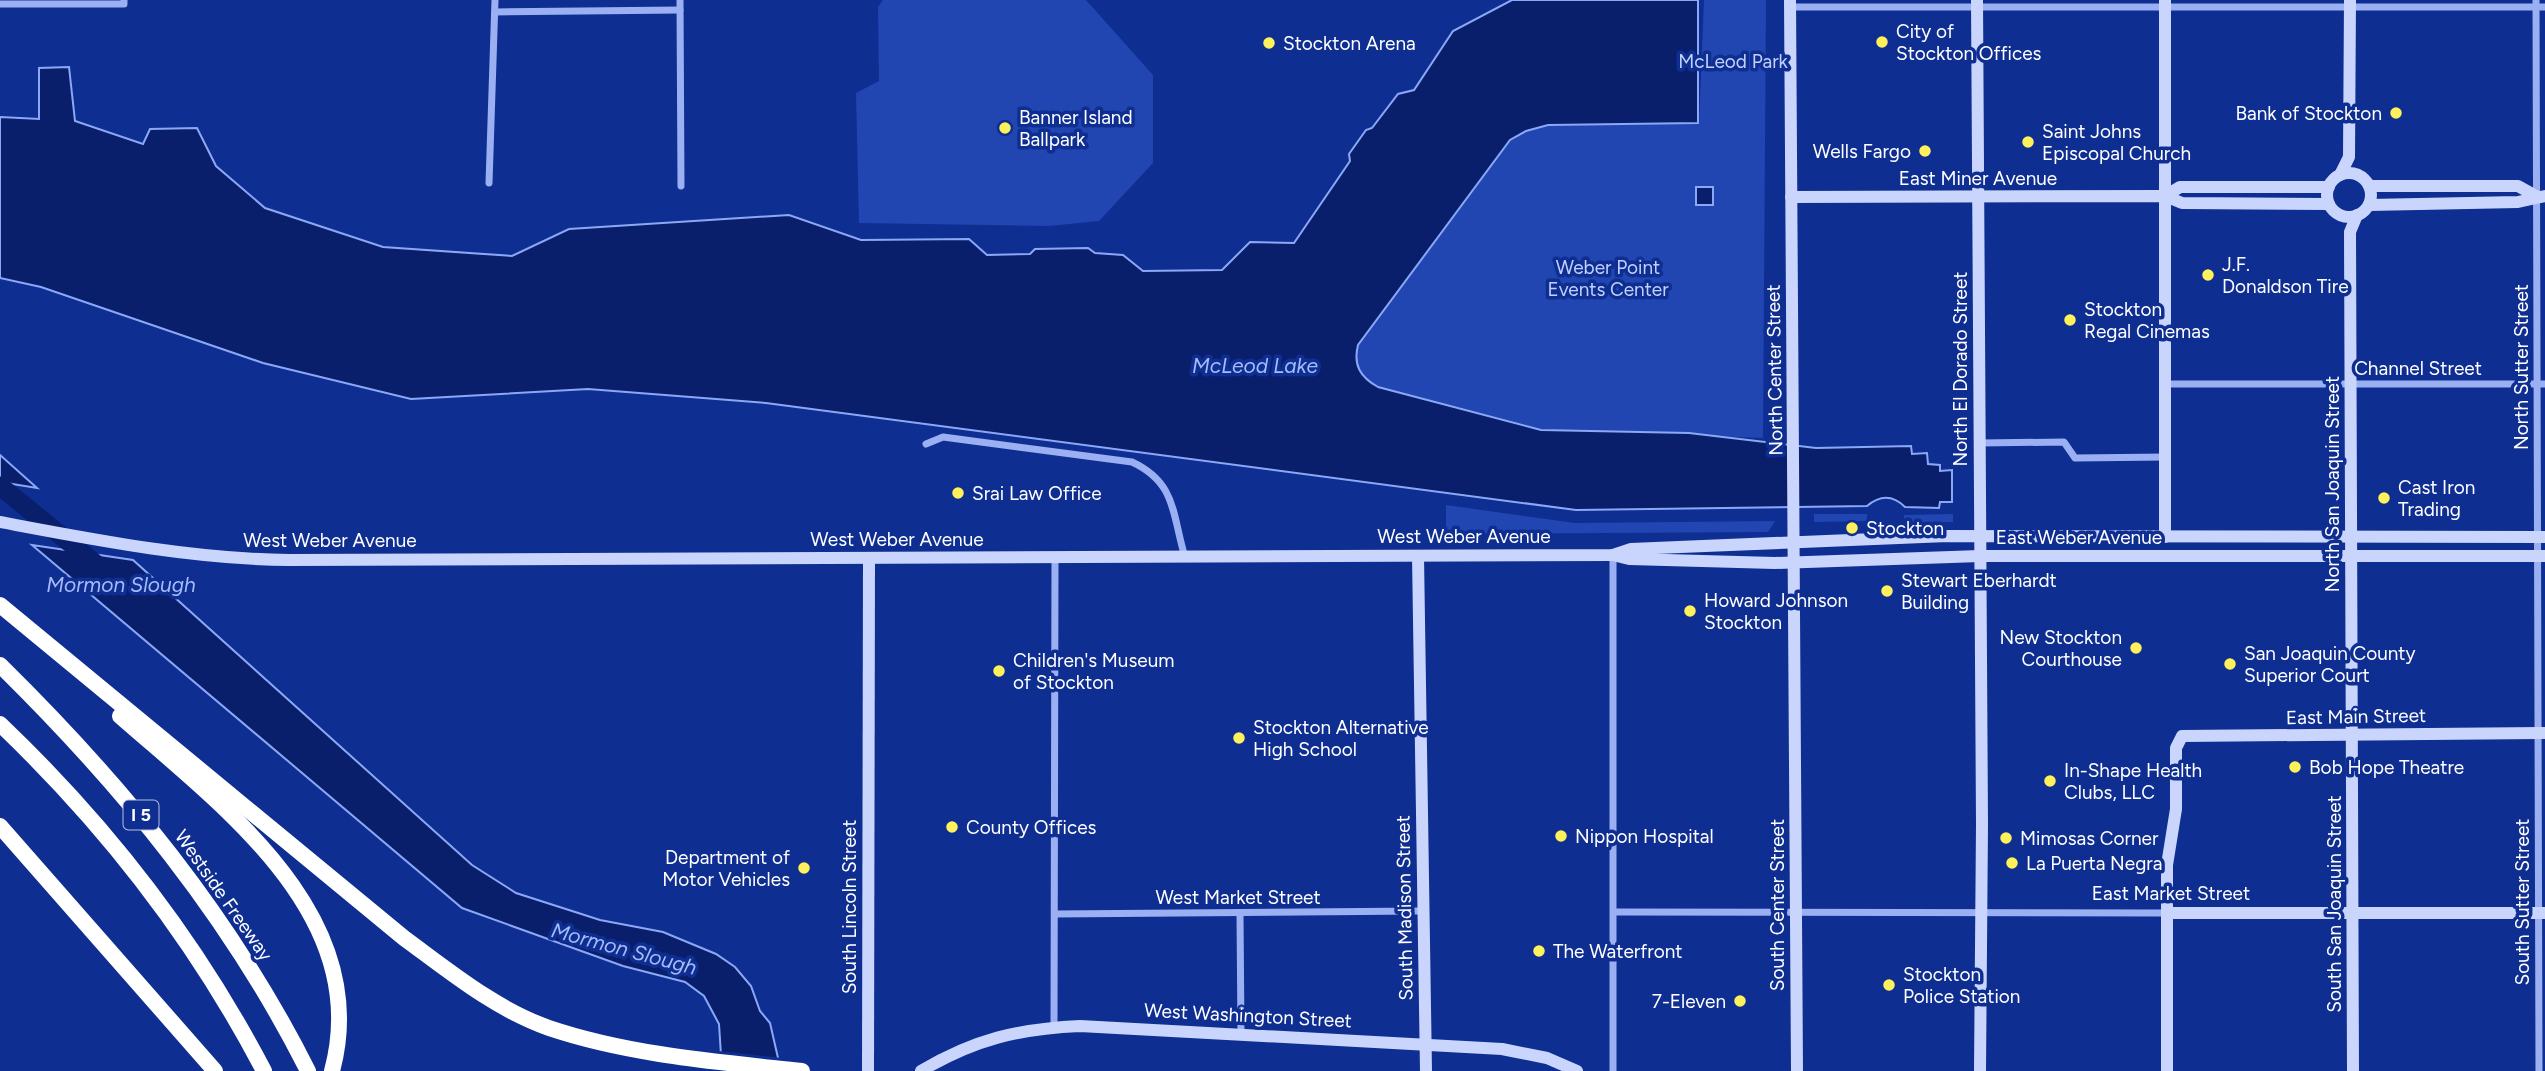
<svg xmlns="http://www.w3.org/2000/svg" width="2545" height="1071" viewBox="0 0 2545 1071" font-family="Figtree,sans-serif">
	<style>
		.green { fill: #2145b1 }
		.water { fill: #091f6c; stroke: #8ba8f7; stroke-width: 2 }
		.pier { fill: #0f2e91 }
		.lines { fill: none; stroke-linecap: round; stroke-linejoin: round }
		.river { stroke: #091f6c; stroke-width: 19 }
		.street { stroke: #9ab0f3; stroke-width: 7 }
		.secondary { stroke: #c9d5fd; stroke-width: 12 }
		.highway { stroke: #fff; stroke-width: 16 }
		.poi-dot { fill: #fff15c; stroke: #0f2e91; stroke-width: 2.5 }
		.labels { text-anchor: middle; stroke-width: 7; stroke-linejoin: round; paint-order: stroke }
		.shield { fill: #0f2e91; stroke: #b7c0de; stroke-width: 2 }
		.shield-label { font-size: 18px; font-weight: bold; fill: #fff }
		.poi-label { font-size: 19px; fill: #fff; stroke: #0f2e91; text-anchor: start }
		.park-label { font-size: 19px; fill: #c1d1fe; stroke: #0f2e91 }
		.street-label { font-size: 19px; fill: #fff; stroke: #0f2e91 }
		.water-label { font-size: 21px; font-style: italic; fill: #a6bbfa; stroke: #0f2e91 }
	</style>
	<rect width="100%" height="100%" fill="#0f2e91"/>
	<!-- green -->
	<g class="green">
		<polygon points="883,0 1086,0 1153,75 1153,163 1099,221 1049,226 859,223 856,93 879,81 878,7"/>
		<path d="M1704,0H1766L1763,438L1541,430L1378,387C1360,377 1353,365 1358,345L1510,140L1526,131L1548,125L1699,123Z"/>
		<polygon points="1446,505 1575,523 1775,521 1768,532 1446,534"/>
		<polygon points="1814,514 1867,514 1867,521 1814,522"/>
		<polygon points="1953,514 1953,522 1904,523 1904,515"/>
	</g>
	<!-- water -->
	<g class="water">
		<path d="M1512,0H1698V123L1548,125L1526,131L1510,140L1358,345C1353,365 1360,377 1378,387L1541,430L1689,433L1816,448L1911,446L1912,454L1927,453L1928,464L1940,465V471L1952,470V502H1940L1939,508L1905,507C1893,495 1880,495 1867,506L1576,510L766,403L588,389L411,399L263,363L41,287L0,278V117L39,119V68L69,67L75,121L143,144L150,129L197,128L216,166L265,208L383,247L512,256L569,229L789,215L861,240L969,239L987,255L1030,254L1035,249L1088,248L1095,253L1123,255L1143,271L1222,270L1250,242L1294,243L1350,161L1349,154L1366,130L1372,128L1398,94L1414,90L1453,31Z"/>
		<rect x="1696" y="187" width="17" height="18"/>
		<polygon points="0,455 37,488 0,482"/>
		<polygon points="32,545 133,560 472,865 516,893 600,920 663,932 716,954 735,967 751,986 760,1011 770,1023 781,1071 722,1071 719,1024 704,996 685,982 623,966 462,908"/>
	</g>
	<!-- pier -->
	<polygon class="pier" points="719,1051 782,1058 784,1071 718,1071"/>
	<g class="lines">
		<!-- river -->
		<polyline class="river" points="0,486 102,569"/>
		<!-- street -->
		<g class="street">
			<polyline points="680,0 681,186"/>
			<polyline points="2536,0 2539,1071"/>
			<polyline points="0,4 124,4 124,0"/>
			<polyline points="1790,7 2545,7"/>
			<polyline points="495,12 680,10"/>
			<polyline points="489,183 495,0"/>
			<polyline points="2166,384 2545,384"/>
			<polyline points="1980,443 2064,442 2075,458 2166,457"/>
			<path d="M926,444L943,437L1132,462C1177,483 1172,515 1185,557"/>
			<polyline points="1615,912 2167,913"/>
			<polyline points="1240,913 1241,1034"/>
			<polyline points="1055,914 1422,911"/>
			<polyline points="1054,1027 1055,558"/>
			<polyline points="1613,1071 1613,555"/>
		</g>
		<!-- secondary -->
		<g class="secondary">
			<polyline points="1790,0 1797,1071"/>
			<polyline points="1977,0 1982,824 1980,1071"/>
			<polyline points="2165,0 2165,537"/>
			<circle cx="2349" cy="195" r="22"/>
			<polyline points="2340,175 2349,157 2350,0"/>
			<polyline points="2369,186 2518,186 2536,196"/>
			<polyline points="2165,196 2180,187 2329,187"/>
			<polyline points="1791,197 2165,196 2182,203 2329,204"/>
			<polyline points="2369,205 2518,202 2545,196"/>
			<path d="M0,522C96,540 192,559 289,560L1613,555L1631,549L1947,536L2545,537"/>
			<polyline points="1613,555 1629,559 1775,563 1980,556 2545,556"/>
			<polyline points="1418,556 1426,1071"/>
			<polyline points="2167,913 2545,913"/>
			<polyline points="868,1071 869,559"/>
			<path d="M921,1071C975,1039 1018,1029 1080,1026L1502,1049L1547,1058L1577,1071"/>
			<polyline points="2167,1071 2167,865 2176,809 2176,748 2182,736 2545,733"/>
			<polyline points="2353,1071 2350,232 2357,215"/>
		</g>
		<!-- highway -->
		<g class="highway">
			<path d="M0,605L404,938C449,971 495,1009 549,1028C629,1055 719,1062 802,1071"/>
			<path d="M0,665C123,786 230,916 308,1071"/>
			<path d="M120,716C221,805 374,915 332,1071"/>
			<path d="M0,724C106,825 196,941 264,1071"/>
			<polyline points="0,826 215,1071"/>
		</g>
	</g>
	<!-- markers -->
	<g class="poi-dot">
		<circle cx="1882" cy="42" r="7"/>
		<circle cx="1269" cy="43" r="7"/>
		<circle cx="2396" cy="113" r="7"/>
		<circle cx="1005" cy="128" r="7"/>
		<circle cx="2028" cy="142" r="7"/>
		<circle cx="1925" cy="151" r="7"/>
		<circle cx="2208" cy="275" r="7"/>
		<circle cx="2070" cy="320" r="7"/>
		<circle cx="958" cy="493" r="7"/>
		<circle cx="2384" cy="498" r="7"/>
		<circle cx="1852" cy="528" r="7"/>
		<circle cx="1887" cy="591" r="7"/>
		<circle cx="1690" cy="611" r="7"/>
		<circle cx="2136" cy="648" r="7"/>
		<circle cx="2230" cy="664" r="7"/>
		<circle cx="999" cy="671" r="7"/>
		<circle cx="1239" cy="738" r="7"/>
		<circle cx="2295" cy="767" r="7"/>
		<circle cx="2050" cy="781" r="7"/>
		<circle cx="952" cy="827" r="7"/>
		<circle cx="1561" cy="836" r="7"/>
		<circle cx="2006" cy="838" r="7"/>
		<circle cx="2012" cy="863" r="7"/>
		<circle cx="804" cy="868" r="7"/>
		<circle cx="1539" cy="951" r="7"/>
		<circle cx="1889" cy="985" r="7"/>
		<circle cx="1740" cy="1001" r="7"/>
	</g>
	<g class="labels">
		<!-- shield labels -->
		<rect class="shield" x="123.5" y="800.5" width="35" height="29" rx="5"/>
		<g class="shield-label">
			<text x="141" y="821">I 5</text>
		</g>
		<!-- poi labels -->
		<g class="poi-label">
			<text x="1896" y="38">City of<tspan x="1896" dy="22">Stockton Offices</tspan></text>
			<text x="1283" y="50">Stockton Arena</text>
			<text x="2382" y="120" text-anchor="end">Bank of Stockton</text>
			<text x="1019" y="124">Banner Island<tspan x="1019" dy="22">Ballpark</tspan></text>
			<text x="2042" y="138">Saint Johns<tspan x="2042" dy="22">Episcopal Church</tspan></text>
			<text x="1911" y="158" text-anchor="end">Wells Fargo</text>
			<text x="2222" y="271">J.F.<tspan x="2222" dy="22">Donaldson Tire</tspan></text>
			<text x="2084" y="316">Stockton<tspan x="2084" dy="22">Regal Cinemas</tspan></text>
			<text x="2398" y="494">Cast Iron<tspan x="2398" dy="22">Trading</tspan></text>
			<text x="972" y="500">Srai Law Office</text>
			<text x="1866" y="535">Stockton</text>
			<text x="1901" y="587">Stewart Eberhardt<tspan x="1901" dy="22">Building</tspan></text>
			<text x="1704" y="607">Howard Johnson<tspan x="1704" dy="22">Stockton</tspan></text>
			<text x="2122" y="644" text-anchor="end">New Stockton<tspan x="2122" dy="22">Courthouse</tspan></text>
			<text x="2244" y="660">San Joaquin County<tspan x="2244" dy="22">Superior Court</tspan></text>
			<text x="1013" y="667">Children's Museum<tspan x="1013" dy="22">of Stockton</tspan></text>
			<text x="1253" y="734">Stockton Alternative<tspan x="1253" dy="22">High School</tspan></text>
			<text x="2309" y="774">Bob Hope Theatre</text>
			<text x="2064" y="777">In-Shape Health<tspan x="2064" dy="22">Clubs, LLC</tspan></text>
			<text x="966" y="834">County Offices</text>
			<text x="1575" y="843">Nippon Hospital</text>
			<text x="2020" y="845">Mimosas Corner</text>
			<text x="790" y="864" text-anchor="end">Department of<tspan x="790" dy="22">Motor Vehicles</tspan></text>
			<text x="2026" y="870">La Puerta Negra</text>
			<text x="1553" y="958">The Waterfront</text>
			<text x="1903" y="981">Stockton<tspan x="1903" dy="22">Police Station</tspan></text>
			<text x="1726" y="1008" text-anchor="end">7-Eleven</text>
		</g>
		<!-- park labels -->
		<g class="park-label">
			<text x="1733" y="68">McLeod Park</text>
			<text x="1608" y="274">Weber Point<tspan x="1608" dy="22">Events Center</tspan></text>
		</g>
		<!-- street labels -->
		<g class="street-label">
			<text x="1978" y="185">East Miner Avenue</text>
			<text transform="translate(2521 367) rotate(-90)" y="7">North Sutter Street</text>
			<text x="2418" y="375">Channel Street</text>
			<text transform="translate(1960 369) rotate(-90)" y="7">North El Dorado Street</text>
			<text transform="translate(1774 370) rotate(-91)" y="7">North Center Street</text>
			<text transform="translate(2332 484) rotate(-90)" y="7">North San Joaquin Street</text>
			<text x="1464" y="543">West Weber Avenue</text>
			<text x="2079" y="544">East Weber Avenue</text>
			<text x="897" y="546">West Weber Avenue</text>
			<text x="330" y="547">West Weber Avenue</text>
			<text transform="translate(2356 716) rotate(-1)" y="7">East Main Street</text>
			<text x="2171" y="900">East Market Street</text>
			<text transform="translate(224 895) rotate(55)" y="7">Westside Freeway</text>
			<text x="1238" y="904">West Market Street</text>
			<text transform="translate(2522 902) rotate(-90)" y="7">South Sutter Street</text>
			<text transform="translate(2334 904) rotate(-90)" y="7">South San Joaquin Street</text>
			<text transform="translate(1777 905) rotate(-90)" y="7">South Center Street</text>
			<text transform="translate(849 907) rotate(-90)" y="7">South Lincoln Street</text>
			<text transform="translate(1404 908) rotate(-91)" y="7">South Madison Street</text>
			<text transform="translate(1248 1015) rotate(3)" y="7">West Washington Street</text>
		</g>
		<!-- water labels -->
		<g class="water-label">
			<text x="1255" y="373">McLeod Lake</text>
			<text x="121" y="592">Mormon Slough</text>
			<text transform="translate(624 949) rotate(15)" y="7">Mormon Slough</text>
		</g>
	</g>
</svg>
